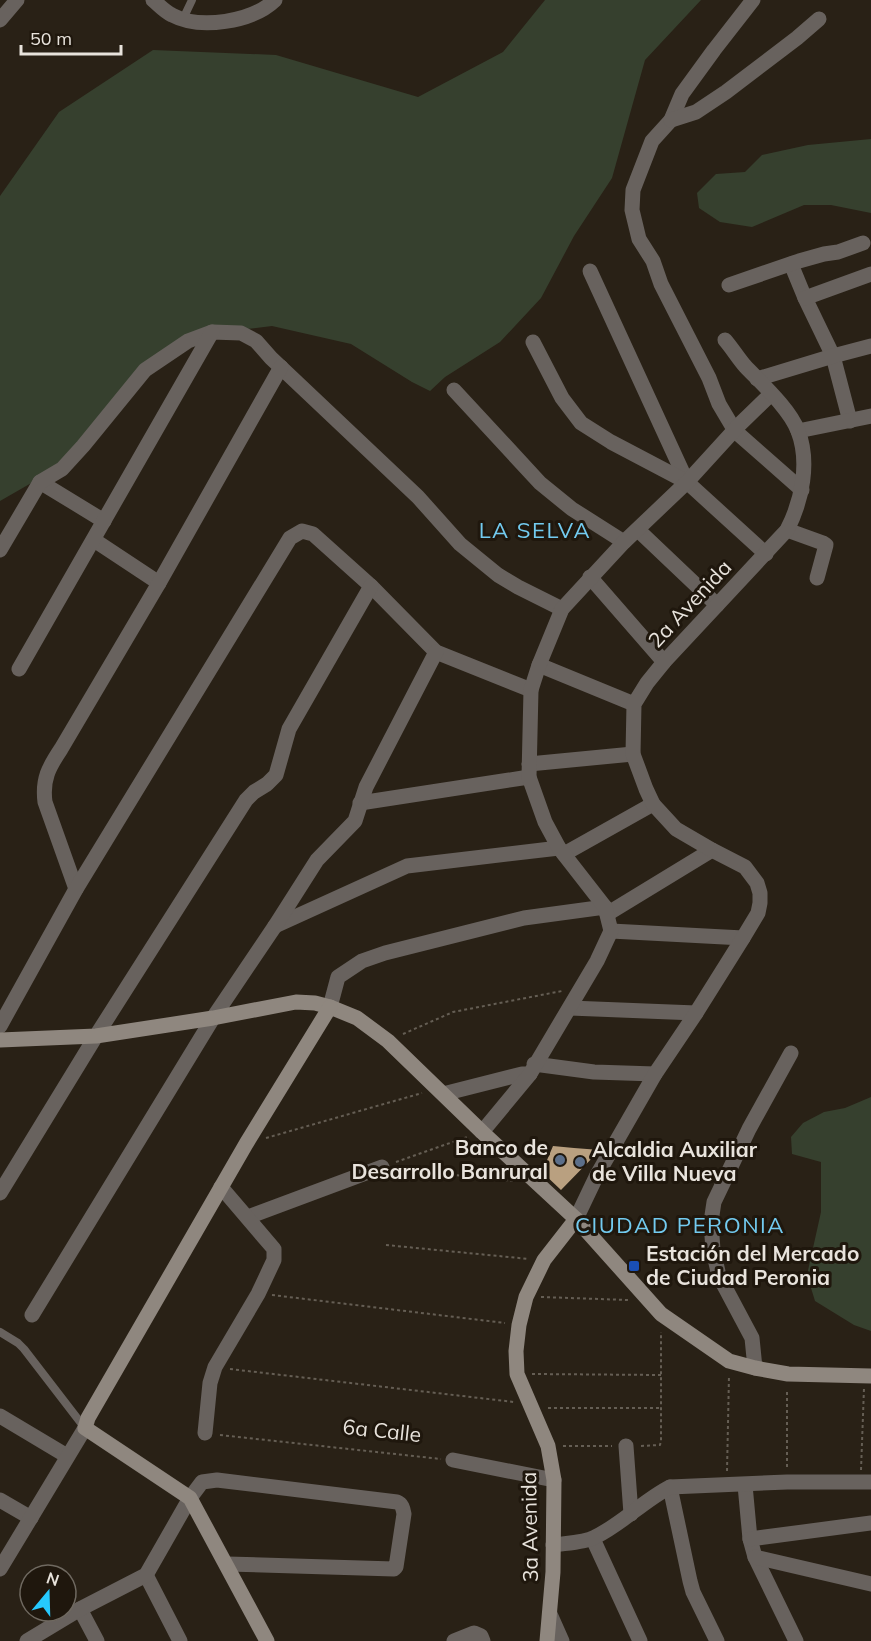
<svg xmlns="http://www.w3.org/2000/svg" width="871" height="1641" viewBox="0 0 871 1641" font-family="Mulish,sans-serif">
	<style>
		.green { fill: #36402e }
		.building { fill: #b9a080 }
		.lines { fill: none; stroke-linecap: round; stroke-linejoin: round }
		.path { stroke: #655e54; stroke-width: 2; stroke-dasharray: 3 3; stroke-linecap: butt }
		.lane { stroke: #68625e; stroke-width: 8 }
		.street { stroke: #68625e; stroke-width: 15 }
		.secondary { stroke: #8f877f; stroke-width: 15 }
		.service-dot { fill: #5c6f8a; stroke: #1f170d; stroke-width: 2 }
		.transit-dot { fill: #1a4fb4; stroke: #1f170d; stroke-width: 2 }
		.labels { text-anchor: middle; stroke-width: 6; stroke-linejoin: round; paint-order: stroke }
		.street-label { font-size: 21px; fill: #e8e3dc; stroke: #1f170d }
		.poi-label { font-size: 21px; font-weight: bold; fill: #e8e3dc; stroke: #1f170d; text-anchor: start }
		.neighbourhood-label { font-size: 22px; letter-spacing: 1.5px; fill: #73cbf0; stroke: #1f170d }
	</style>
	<rect width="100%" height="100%" fill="#292116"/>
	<!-- green -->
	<g class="green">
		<polygon points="545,0 701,0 645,60 612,178 574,236 541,298 500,342 445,377 430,391 412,382 351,344 272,326 205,334 141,374 107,413 47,474 0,501 0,196 59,112 153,50 276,55 418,97 503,52"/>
		<polygon points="871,139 871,213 831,205 804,205 752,227 720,222 699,208 697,193 716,174 745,172 762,155 808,145"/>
		<polygon points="871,1097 871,1331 854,1325 815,1301 807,1275 821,1212 821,1162 792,1154 791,1137 803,1123 824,1112 845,1108"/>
	</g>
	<!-- building -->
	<polygon class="building" points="553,1146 574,1148 600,1150 561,1190 542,1172"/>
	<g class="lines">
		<!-- path -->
		<g class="path">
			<polyline points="403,1034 453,1012 562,991"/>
			<polyline points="266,1138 422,1093"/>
			<polyline points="396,1162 467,1137"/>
			<polyline points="397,1169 513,1181"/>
			<polyline points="386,1245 529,1259"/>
			<polyline points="272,1295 505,1323"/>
			<polyline points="541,1297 628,1300"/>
			<polyline points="230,1369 514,1402"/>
			<polyline points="532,1374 661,1375"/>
			<polyline points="548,1408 661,1408"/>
			<polyline points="220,1435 441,1459"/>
			<polyline points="563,1446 612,1446"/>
			<polyline points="641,1446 660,1445 661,1441 661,1332"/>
			<polyline points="787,1467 787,1389"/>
			<polyline points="861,1470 864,1388"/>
			<polyline points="727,1471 729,1375"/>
		</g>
		<!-- lane -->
		<g class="lane">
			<polyline points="183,19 192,0"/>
			<polyline points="0,1332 18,1343 24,1349 84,1427"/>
		</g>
		<!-- street -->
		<g class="street">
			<path d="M153,0C159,5 164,11 172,15C200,30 252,22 275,0"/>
			<polyline points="753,0 714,50 682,94 671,120 652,141 633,190 632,210 639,239 653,261 661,284 709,378 719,404 735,431 802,490"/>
			<polyline points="0,20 17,0"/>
			<polyline points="671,120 696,112 726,92 797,38 819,19"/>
			<polyline points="791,264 805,298 833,356 850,421"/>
			<polyline points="590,271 687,482"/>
			<polyline points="729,285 799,261 824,254 838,252 863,243"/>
			<polyline points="805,298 871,274"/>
			<polyline points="533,342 562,398 581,423 611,442 687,482 766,554"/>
			<polyline points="757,379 833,356 871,346"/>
			<polyline points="454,390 540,483 572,509 624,542"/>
			<polyline points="798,431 871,416"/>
			<polyline points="40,482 104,521"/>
			<polyline points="638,530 717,605"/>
			<polyline points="787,530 823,543 826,545 817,578"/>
			<polyline points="94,540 159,583"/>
			<polyline points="0,550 40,482 62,469 83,446 145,370 188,341 212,332 241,333 256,341 271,358 418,497 460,544 498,575 518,587 562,609"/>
			<polyline points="590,577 664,662"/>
			<polyline points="539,665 634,704"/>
			<polyline points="19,669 212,332"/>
			<polyline points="529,764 633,754"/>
			<polyline points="360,803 529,777"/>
			<polyline points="564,854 653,804"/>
			<path d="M76,889L45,802C42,779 49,767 61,749L159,583L281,367"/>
			<polyline points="607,914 712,850"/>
			<polyline points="275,926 407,866 559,848"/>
			<polyline points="611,931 743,938"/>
			<polyline points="330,1007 338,977 362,961 385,953 524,918 605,907"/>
			<polyline points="570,1008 696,1013"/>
			<polyline points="0,1026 76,889 290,538 302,531 313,534 371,586 436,652 531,690"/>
			<polyline points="534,1064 594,1072 655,1074"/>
			<polyline points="443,1094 522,1074 530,1074"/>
			<polyline points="482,1132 530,1074 597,961 611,931 605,907 559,848 545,822 529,777 531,690 539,665 562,609 624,542 687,482 739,425 771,394"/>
			<polyline points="0,1193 96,1036 246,800 254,792 267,784 276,775 289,729 371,586"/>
			<polyline points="248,1217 382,1167"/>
			<path d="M576,1219L597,1175L655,1074L696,1013L743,938L758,913L760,903V893L757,883L745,867L712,850L676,829L653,804L646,789L633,754L634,704L647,683L664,662L787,530C802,501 810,462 798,431C790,409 761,383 745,366C738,358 732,348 725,340"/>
			<polyline points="32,1315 213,1018 275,926 317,860 355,821 366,787 436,652"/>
			<polyline points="755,1368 752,1338 719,1276 713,1250 711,1222 714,1202 749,1129 791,1053"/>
			<polyline points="0,1416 67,1456"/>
			<polyline points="205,1433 210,1383 215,1367 258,1294 274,1260 274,1249 221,1187"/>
			<polyline points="626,1446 631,1514"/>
			<polyline points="453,1460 554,1480"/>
			<polyline points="745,1485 750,1539 755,1557 796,1641"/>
			<polyline points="670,1487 690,1581 693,1592 717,1641"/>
			<polyline points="0,1500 31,1518"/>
			<polyline points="593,1539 640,1641"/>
			<polyline points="750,1539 871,1523"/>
			<path d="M553,1545C566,1543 584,1543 595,1537C622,1524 643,1501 670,1487L787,1482H871"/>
			<polyline points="755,1557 871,1584"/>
			<polyline points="0,1569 85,1428"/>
			<polyline points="146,1575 180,1641"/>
			<polyline points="80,1609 97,1641"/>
			<polyline points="550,1614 562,1641"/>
			<path d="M27,1641L80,1609L146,1575L190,1498L202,1482L217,1480L397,1502C402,1504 403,1508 404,1514L396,1567L394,1569L227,1564"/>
			<polyline points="454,1641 474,1633 481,1636 483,1641"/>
		</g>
		<!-- secondary -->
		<g class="secondary">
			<polyline points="0,1040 96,1036 213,1018 296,1002 315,1003 330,1007 357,1018 388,1041 482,1132 576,1219 661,1314 729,1361 755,1368 788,1374 871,1376"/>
			<polyline points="267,1641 190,1498 85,1428 88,1418 246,1144 330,1007"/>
			<polyline points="547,1641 553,1572 554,1480 548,1446 517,1374 516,1351 519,1325 526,1297 544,1260 576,1219"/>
		</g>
	</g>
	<!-- markers -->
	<g class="service-dot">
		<circle cx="560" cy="1160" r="6"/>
		<circle cx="580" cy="1162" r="6"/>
	</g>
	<rect class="transit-dot" x="628" y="1260" width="12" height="12" rx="3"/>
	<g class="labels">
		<!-- street labels -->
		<g class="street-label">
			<text transform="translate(690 604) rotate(-47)" y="7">2a Avenida</text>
			<text transform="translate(382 1431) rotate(6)" y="7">6a Calle</text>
			<text transform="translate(530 1527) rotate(-91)" y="7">3a Avenida</text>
		</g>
		<!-- poi labels -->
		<g class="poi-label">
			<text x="548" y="1155" text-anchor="end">Banco de<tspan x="548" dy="24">Desarrollo Banrural</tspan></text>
			<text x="592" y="1157">Alcaldia Auxiliar<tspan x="592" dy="24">de Villa Nueva</tspan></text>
			<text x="646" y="1261">Estación del Mercado<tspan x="646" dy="24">de Ciudad Peronia</tspan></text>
		</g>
		<!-- neighbourhood labels -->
		<g class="neighbourhood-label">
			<text x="535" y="538">LA SELVA</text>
			<text x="680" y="1233">CIUDAD PERONIA</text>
		</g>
	</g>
	<!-- north arrow -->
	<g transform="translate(48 1593) rotate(19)"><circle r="28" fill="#1f170d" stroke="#6f6960" stroke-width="1.5"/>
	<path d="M0-4.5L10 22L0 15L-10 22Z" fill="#26c9fe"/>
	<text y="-9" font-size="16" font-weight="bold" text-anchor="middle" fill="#e8e3dc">N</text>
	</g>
	<!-- scale -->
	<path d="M21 45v9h100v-9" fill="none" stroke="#e8e3dc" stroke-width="3"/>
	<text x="30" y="45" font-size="18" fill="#e8e3dc" stroke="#1f170d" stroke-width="4.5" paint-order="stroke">50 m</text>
</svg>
